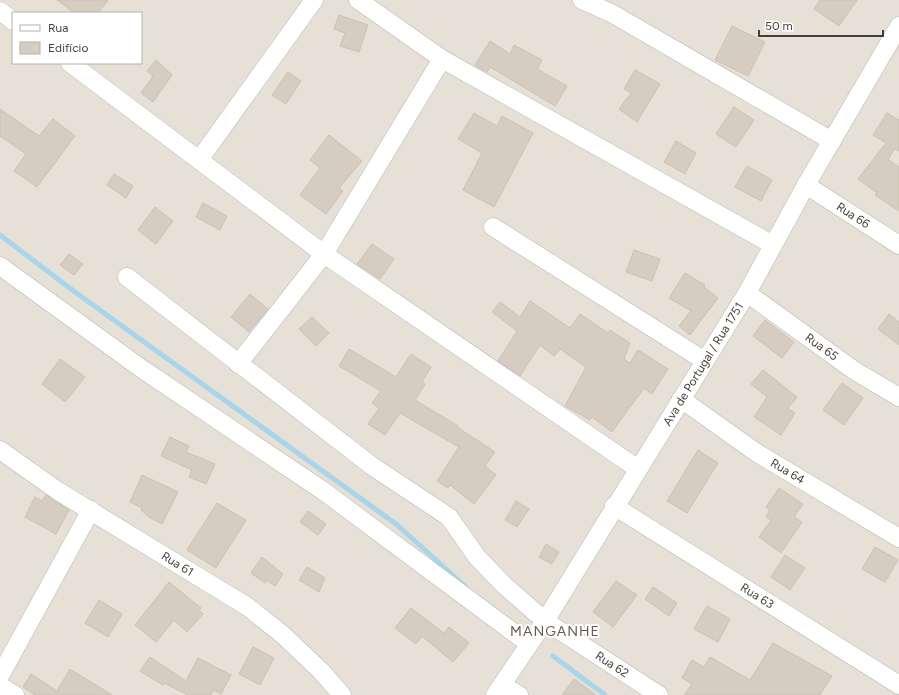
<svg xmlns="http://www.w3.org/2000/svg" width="899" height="695" viewBox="0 0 899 695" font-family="Figtree,sans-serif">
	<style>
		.residential { fill: #e6e0d6; fill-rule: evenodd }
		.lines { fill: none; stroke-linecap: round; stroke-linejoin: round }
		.stream { stroke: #a8d5ea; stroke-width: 5 }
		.building { fill: #d6ccc1; stroke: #cdc0b2 }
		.minor-casing { stroke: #bdb5ab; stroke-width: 19 }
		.minor { stroke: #fff; stroke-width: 18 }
		.labels { text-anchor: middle; stroke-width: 4; stroke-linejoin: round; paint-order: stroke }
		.street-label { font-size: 12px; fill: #453e37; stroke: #fff }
		.quarter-label { font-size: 14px; letter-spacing: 1px; fill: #675b4f; stroke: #fff }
	</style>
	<rect width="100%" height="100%" fill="#f2eee8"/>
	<!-- residential -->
	<path class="residential" d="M0,0H899V695H0ZM13,13H141V63H13Z"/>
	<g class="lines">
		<!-- stream -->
		<g class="stream">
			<polyline points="0,235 75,292 396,524 466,587"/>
			<polyline points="553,656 605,695"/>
		</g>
	</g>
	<!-- building -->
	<g class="building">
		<polygon points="57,0 108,0 98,13 74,13"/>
		<polygon points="820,0 857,0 839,26 814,9"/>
		<polygon points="339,15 368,25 359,52 340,46 345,33 334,29"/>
		<polygon points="732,26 765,42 748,76 715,60"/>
		<polygon points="490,41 510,54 514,45 542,60 537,69 567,86 555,106 490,67 487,72 475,65"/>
		<polygon points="156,60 172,75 153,102 141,93 153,76 147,71"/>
		<polygon points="635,70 660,84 637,122 619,109 631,93 624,89"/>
		<polygon points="288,72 301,81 286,104 272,95"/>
		<polygon points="734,107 754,120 736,147 716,134"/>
		<polygon points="0,109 39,136 53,119 75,136 37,187 14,171 26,154 0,136"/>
		<polygon points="474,113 497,126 502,116 533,133 494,207 463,190 482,153 458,139"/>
		<polygon points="887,113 899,120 899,151 895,149 888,159 899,167 899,211 875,195 877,193 858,179 886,143 873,135"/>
		<polygon points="329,135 362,161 339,188 343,191 326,214 300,195 320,168 310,160"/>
		<polygon points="676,141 696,153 685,174 664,162"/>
		<polygon points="747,166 772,180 761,201 735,187"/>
		<polygon points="114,174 133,186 126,198 107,185"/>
		<polygon points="203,203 227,216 220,230 196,217"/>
		<polygon points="155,207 173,221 156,244 138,230"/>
		<polygon points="372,244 394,259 380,279 357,264"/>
		<polygon points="634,250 660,259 652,281 626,272"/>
		<polygon points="69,254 83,264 74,275 60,265"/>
		<polygon points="685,273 705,285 704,287 718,298 690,335 679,326 691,311 669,298"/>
		<polygon points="250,294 268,309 249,332 231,317"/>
		<polygon points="530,301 570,328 580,314 608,333 610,330 630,343 624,359 630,363 638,350 668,369 652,394 644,388 612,432 592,417 590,420 565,406 586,367 560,349 554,356 540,345 520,376 498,361 517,331 492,312 500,302 520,317"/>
		<polygon points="889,314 899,322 899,345 878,329"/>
		<polygon points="312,317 329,333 316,346 299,329"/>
		<polygon points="765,320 794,342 782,358 753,336"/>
		<polygon points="349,349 396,377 411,354 431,367 422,382 425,384 415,400 458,426 457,427 495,452 485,466 496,475 474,504 450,485 448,488 437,481 459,447 400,413 385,435 368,424 379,408 372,403 381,391 339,366"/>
		<polygon points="60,359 85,377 65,402 42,384"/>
		<polygon points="763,370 797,397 788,408 795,413 781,435 754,417 767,397 751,384"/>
		<polygon points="842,383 863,398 844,425 823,410"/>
		<polygon points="170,437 189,446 186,452 215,464 206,484 189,477 192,470 161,456"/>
		<polygon points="698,450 718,463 687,513 667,501"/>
		<polygon points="142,475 178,492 162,524 149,517 141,510 142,508 130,502"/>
		<polygon points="779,488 803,504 794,517 802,522 781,553 759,537 771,520 766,517 770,510 766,507"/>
		<polygon points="46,495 69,510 56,534 25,517 35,497 42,501"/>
		<polygon points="516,501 529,509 517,527 505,520"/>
		<polygon points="217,503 246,520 216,568 187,550"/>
		<polygon points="308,511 326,524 318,535 300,522"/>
		<polygon points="546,544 559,552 552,564 539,557"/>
		<polygon points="875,547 898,560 885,582 862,569"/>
		<polygon points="785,555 805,568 790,590 771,577"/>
		<polygon points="262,557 283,574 275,586 267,580 265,583 251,573"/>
		<polygon points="307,567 325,578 319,592 299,580"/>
		<polygon points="616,581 637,595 613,627 593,612"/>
		<polygon points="169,582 201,608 199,610 203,614 187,632 174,620 156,642 135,625"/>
		<polygon points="653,587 677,603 669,616 645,599"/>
		<polygon points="99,600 122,614 108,637 85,623"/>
		<polygon points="707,606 730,619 718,642 694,629"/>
		<polygon points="411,608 444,633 449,627 469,643 453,662 422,636 416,644 395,628"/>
		<polygon points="773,643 832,676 820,695 684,695 692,684 682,678 692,660 704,667 710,657 750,680"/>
		<polygon points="253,647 274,658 260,685 239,674"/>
		<polygon points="150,657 186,681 198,658 231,675 221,694 214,690 211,695 188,695 164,683 163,685 140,671"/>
		<polygon points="70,669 112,695 35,695 23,687 31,674 57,691"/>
		<polygon points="574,679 596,695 562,695"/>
	</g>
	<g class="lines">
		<defs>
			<g id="minor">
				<polyline points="358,0 442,59 773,245"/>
				<polyline points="582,0 613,14 832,141"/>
				<polyline points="0,11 13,21"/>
				<polyline points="70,63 324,254 638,469"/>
				<polyline points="199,160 314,0"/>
				<path id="s1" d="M806,185L899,245"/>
				<polyline points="493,227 705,361"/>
				<polyline points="0,266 142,369 322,490 529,644"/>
				<path id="s2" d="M127,277L372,466L449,517L477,557L504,585L545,621L659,695"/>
				<path id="s3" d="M747,293L855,371L899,397"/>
				<polyline points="238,364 324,254 442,59"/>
				<path id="s4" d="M681,399L757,453L899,538"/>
				<path id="s5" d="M0,450L58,491L248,607L283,635L321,671L342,695"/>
				<path id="s6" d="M614,506L899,685"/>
				<polyline points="0,676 91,510"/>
				<polyline points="502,685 519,695"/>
				<polyline points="0,686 15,695"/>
				<path id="s7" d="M495,695L545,621L747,293L806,185L899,26"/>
			</g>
		</defs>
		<!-- minor casing -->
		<use href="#minor" class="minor-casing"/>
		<!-- minor -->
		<use href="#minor" class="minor"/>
	</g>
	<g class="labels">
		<!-- street labels -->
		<g class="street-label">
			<text dy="4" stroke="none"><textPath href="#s1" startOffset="56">Rua 66</textPath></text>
			<text dy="4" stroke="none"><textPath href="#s3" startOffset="92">Rua 65</textPath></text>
			<text dy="4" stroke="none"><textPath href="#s7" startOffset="391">Ava de Portugal / Rua 1751</textPath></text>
			<text dy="4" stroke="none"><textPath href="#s4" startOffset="129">Rua 64</textPath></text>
			<text dy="4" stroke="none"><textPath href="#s5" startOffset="211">Rua 61</textPath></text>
			<text dy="4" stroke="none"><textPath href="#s6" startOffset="169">Rua 63</textPath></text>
			<text dy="4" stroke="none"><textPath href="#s2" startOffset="624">Rua 62</textPath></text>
		</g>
		<!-- quarter labels -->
		<g class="quarter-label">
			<text x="555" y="636">MANGANHE</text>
		</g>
	</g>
	<!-- legend -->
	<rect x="12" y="12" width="130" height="52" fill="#ffffff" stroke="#b5b2af"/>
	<rect x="20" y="25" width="20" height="6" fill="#ffffff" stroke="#b5b2af"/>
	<text x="48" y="32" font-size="12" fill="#453e37">Rua</text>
	<rect x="20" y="42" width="20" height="12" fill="#d6ccc1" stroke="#b5b2af"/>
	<text x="48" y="52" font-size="12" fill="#453e37">Edifício</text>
	<!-- scale -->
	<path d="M759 30v6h124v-6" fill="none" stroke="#453e37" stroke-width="2"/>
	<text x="765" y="30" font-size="12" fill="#453e37" stroke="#ffffff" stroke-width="3" paint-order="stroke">50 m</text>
</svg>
